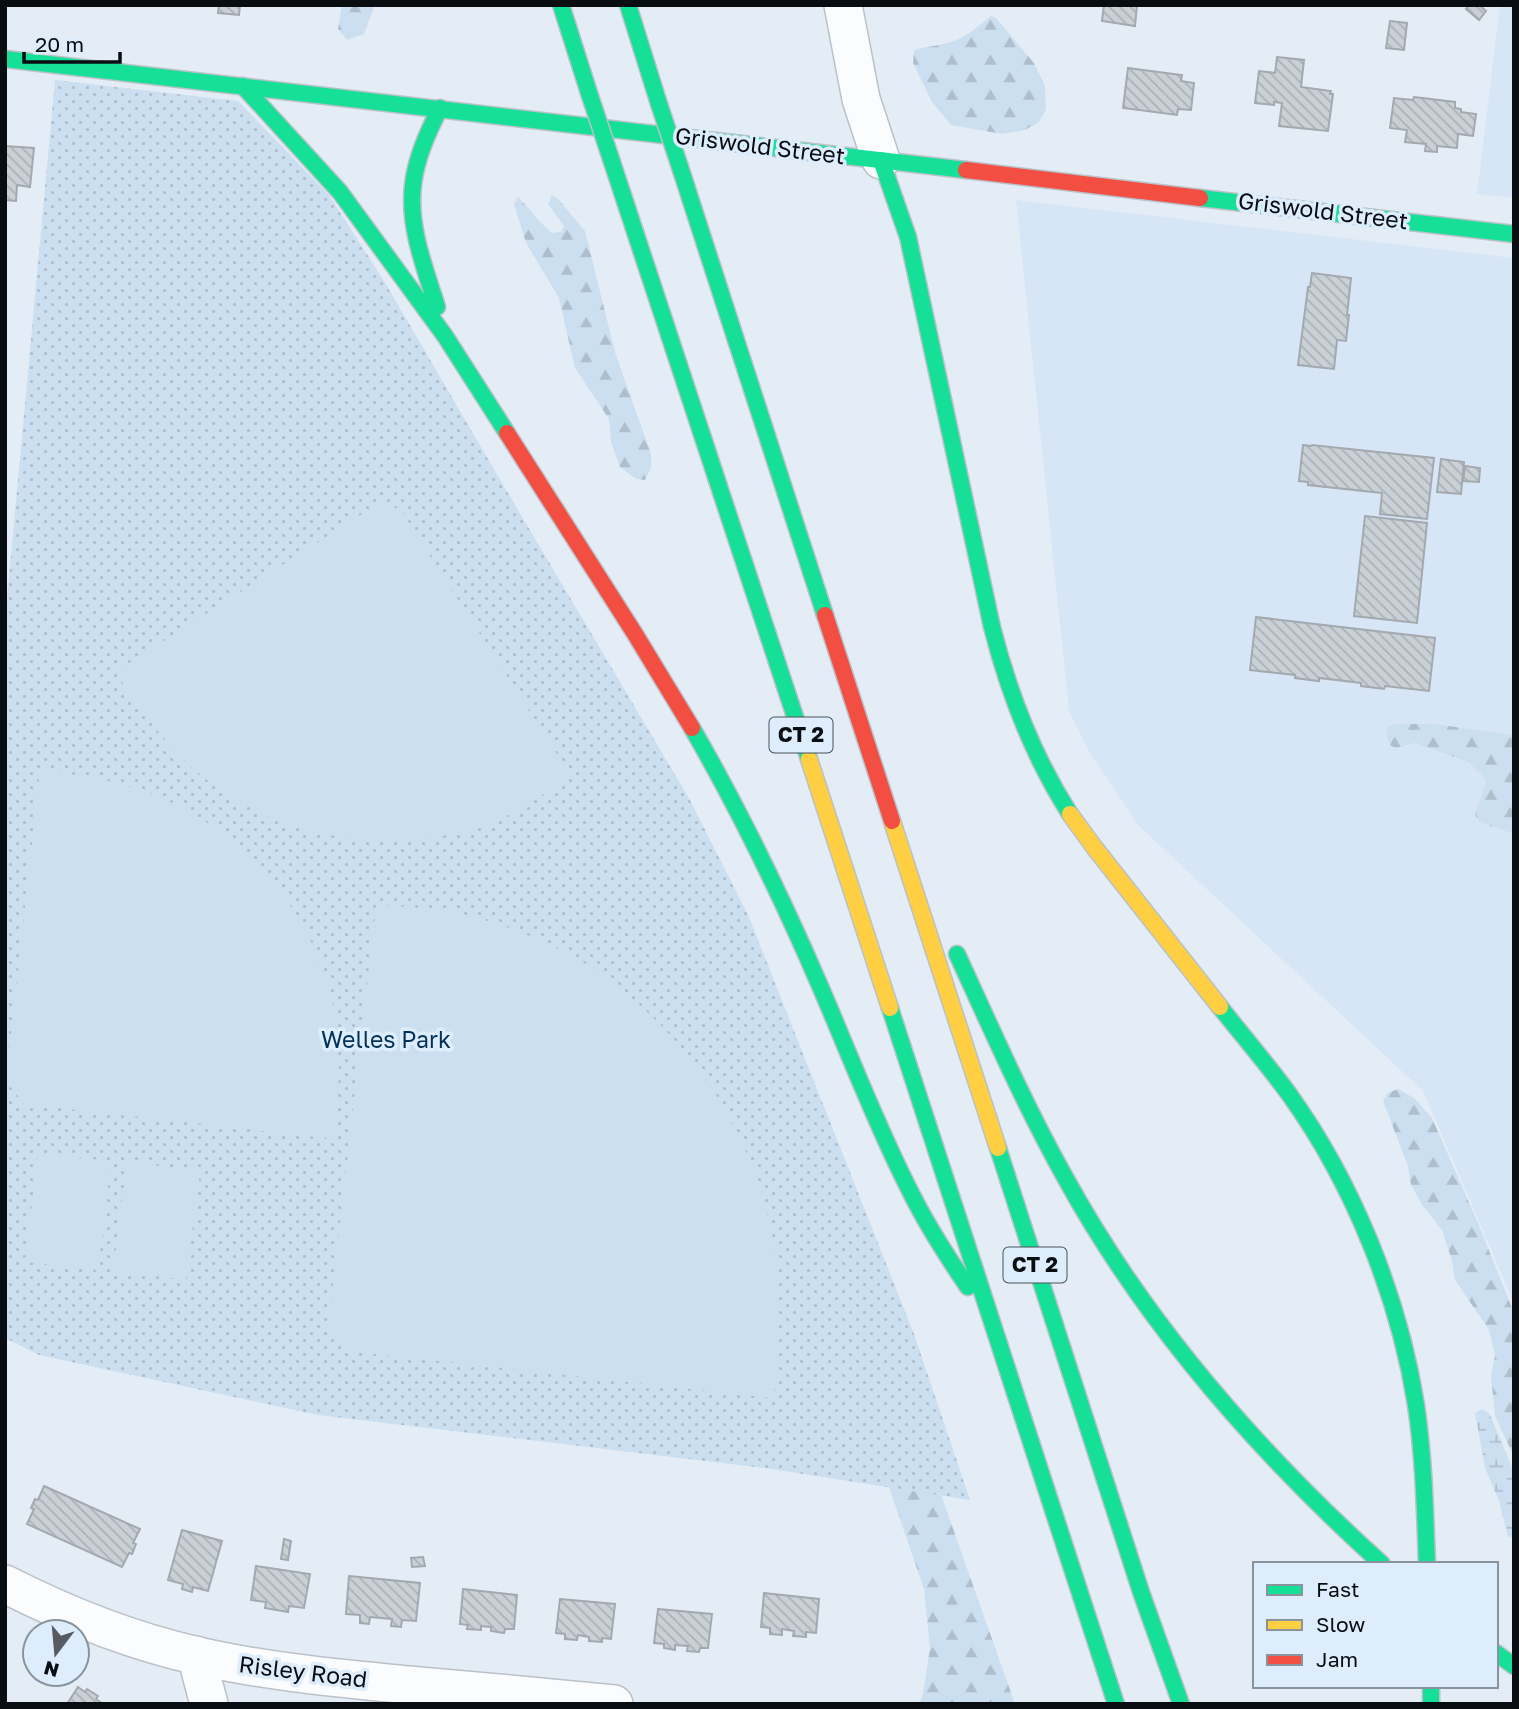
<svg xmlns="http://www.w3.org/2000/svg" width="1519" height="1709" viewBox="0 0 1519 1709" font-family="'Golos Text',sans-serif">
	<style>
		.built { fill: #d7e6f6 }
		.forest { fill: url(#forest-firs) }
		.wetland { fill: url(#wetland-marsh) }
		.park { fill: url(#park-dots) }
		.pitch { fill: #ccdff0 }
		.building { fill: url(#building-back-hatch); stroke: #a3a9af; stroke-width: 2 }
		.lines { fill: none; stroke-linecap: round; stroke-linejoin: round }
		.street-casing { stroke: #bac1c8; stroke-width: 40 }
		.fast-casing { stroke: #bac1c8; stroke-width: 19 }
		.slow-casing { stroke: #bac1c8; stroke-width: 19 }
		.jam-casing { stroke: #bac1c8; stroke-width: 19 }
		.street { stroke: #fbfcfe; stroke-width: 37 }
		.fast { stroke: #16e098; stroke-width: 16 }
		.slow { stroke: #ffcf43; stroke-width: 16 }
		.jam { stroke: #f24e42; stroke-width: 16 }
		.fast-bridge-casing { stroke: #bac1c8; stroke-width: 19; stroke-linecap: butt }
		.fast-bridge { stroke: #16e098; stroke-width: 16 }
		.labels { text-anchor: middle; stroke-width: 7; stroke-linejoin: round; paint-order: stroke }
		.shield { fill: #ddedfc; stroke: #485058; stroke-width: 2 }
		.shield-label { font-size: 21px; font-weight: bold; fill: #080d12 }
		.street-label { font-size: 23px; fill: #080d12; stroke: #ddedfc }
		.park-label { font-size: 23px; fill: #023257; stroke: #ddedfc }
	</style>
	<defs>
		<pattern id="forest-firs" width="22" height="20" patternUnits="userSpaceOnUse" patternTransform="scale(1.75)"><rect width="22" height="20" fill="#ccdff0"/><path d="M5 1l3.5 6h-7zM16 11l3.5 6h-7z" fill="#aebecd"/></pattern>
		<pattern id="wetland-marsh" width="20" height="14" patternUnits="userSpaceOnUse" patternTransform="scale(1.75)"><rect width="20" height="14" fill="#ccdff0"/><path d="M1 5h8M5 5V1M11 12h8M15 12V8" fill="none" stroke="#aebecd"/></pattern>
		<pattern id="park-dots" width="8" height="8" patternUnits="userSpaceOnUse" patternTransform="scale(1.75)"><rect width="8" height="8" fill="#ccdff0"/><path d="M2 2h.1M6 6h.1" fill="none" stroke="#aebecd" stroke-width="1.8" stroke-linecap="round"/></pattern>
		<pattern id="building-back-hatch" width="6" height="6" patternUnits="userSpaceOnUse" patternTransform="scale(1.75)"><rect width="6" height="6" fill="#c9d0d6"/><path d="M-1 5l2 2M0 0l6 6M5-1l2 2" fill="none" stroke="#abb1b7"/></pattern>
	</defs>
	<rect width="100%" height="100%" fill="#e4edf5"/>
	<!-- built -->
	<g class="built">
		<polygon points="1500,5 1514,5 1514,198 1477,194"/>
		<polygon points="1016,200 1514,258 1514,735 1434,724 1397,724 1387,739 1391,746 1397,748 1415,743 1468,762 1483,776 1487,783 1475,814 1479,821 1514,834 1514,1303 1423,1091 1138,825 1089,752 1069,711"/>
	</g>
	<!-- forest -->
	<g class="forest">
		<polygon points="342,5 375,5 364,34 347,40 338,29"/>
		<path d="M991,16L996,18L1034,63L1045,86L1046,109L1039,122L1025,130L1002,134L951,125L932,102L913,63L914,50C925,47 936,46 947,43C965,39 977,27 991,16Z"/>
		<path d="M552,195L558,199L585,231L615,352L651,454V468L645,480L636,479L620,467L611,442L609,419L575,368L559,298L526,243L514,204L518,197C530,209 539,222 552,233L561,232L564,226L548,204Z"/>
		<polygon points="1397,724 1434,724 1514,735 1514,834 1479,822 1475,814 1486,783 1483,776 1468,762 1415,743 1397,748 1391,746 1387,739 1387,730 1390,726"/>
		<polygon points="1398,1089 1414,1098 1432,1118 1478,1223 1514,1313 1514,1457 1495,1416 1491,1376 1495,1355 1489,1330 1455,1280 1452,1261 1442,1230 1423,1206 1411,1185 1408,1166 1383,1101 1388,1093"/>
		<polygon points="769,1137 861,1268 1015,1704 919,1704 923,1694 930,1648 924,1589"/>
	</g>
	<!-- wetland -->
	<polygon class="wetland" points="1482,1409 1489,1413 1491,1417 1514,1472 1514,1538 1508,1536 1499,1501 1485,1468 1475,1413"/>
	<!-- park -->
	<polygon class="park" points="55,80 238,101 329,195 384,281 502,483 690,800 749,917 914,1334 970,1500 765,1468 318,1415 39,1355 5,1338 5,620"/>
	<!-- pitch -->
	<g class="pitch">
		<path d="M378,504L400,509L571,776C546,793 520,811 493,822C475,830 454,834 436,837C351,850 262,828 196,771C163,743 140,708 115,672Z"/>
		<path d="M40,769C71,775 104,778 134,788C225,816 298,890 326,980C330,994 335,1008 336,1022C341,1061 338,1100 335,1139L24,1104L6,1081Z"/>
		<path d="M376,905C408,907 440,908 471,916C506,926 543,939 574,957C679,1019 753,1125 774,1244C783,1294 777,1347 774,1398L348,1351L330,1326V1312Z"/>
		<polygon points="38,1153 111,1161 98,1270 25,1262"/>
		<polygon points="127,1162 200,1171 186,1280 113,1271"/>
	</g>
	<!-- building -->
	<g class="building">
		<polygon points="219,5 240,5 239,15 218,13"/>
		<polygon points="1104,5 1137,5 1135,26 1102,21"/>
		<polygon points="1469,5 1479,5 1486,11 1479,20 1466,9"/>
		<polygon points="1390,21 1407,23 1404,50 1386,48"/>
		<polygon points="1277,57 1304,60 1301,87 1331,91 1330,94 1333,94 1328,131 1279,126 1282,103 1274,102 1274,105 1255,103 1259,71 1275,73"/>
		<polygon points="1128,68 1182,75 1181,81 1194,83 1191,110 1178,109 1177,115 1123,108"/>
		<polygon points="1414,97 1455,102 1455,108 1461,109 1461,112 1476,114 1473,136 1458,134 1457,148 1437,146 1437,152 1425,151 1426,144 1405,142 1407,130 1390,128 1394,98 1413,100"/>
		<polygon points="5,146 34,148 30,187 17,185 16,201 5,200"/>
		<polygon points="1312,273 1351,278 1347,315 1349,315 1346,341 1337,340 1334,369 1298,365 1308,287 1310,287"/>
		<polygon points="1303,445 1311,446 1312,445 1434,458 1427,519 1380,514 1382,493 1308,485 1308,482 1299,481"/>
		<polygon points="1441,459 1464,462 1461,494 1437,492"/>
		<polygon points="1465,466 1480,468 1479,482 1463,481"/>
		<polygon points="1365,516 1427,523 1417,623 1354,616"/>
		<polygon points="1256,617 1435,638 1429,691 1385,686 1384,689 1361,686 1361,683 1319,678 1319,681 1295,678 1295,675 1250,670"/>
		<polygon points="44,1486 140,1529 133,1543 136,1544 132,1554 129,1553 122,1567 27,1524 34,1509 31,1508 35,1499 38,1500"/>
		<polygon points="182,1530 222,1541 208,1591 193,1587 192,1592 182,1589 183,1584 168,1580"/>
		<polygon points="284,1539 291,1541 288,1560 281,1559"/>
		<polygon points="423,1557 425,1566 412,1567 411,1558"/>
		<polygon points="256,1566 310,1574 304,1608 289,1606 288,1612 265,1608 266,1602 251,1600"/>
		<polygon points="349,1576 420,1583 416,1621 402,1620 401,1627 391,1626 392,1619 370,1617 369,1624 360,1623 360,1615 346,1614"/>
		<polygon points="463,1589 517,1595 514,1629 505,1629 504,1633 491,1631 491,1627 481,1626 481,1630 467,1629 468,1625 460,1624"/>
		<polygon points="764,1593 819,1599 816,1633 806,1632 806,1637 793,1636 794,1631 782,1629 782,1635 770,1634 770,1628 761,1627"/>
		<polygon points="560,1599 615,1604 611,1639 602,1638 602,1642 589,1641 589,1637 578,1635 577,1640 565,1639 565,1634 556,1633"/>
		<polygon points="658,1609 712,1614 708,1648 700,1648 699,1652 687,1651 688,1646 675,1645 675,1650 664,1648 664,1644 654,1643"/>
		<polygon points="78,1687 85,1692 87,1689 98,1696 96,1699 103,1704 67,1704"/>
	</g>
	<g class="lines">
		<defs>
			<g id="street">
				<polyline points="843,5 861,99 881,160"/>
				<path d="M5,1584C66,1615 132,1641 198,1656C268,1672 338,1678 408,1685C477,1691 545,1697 614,1704"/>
				<polyline points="196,1655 209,1704"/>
			</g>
			<g id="fast">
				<polyline points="561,5 590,96"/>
				<polyline points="628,5 659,104"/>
				<polyline points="5,59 966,170"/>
				<polyline points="243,86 340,192 445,336 507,433"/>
				<polyline points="611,159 809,759"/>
				<path d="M881,160L908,237L992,627C1009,694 1033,756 1070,814"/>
				<polyline points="680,167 825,615"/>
				<polyline points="1200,198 1514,234"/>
				<path d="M437,307C425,268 408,227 413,185C416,158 428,132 440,108"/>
				<path d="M692,728C740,811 782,898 820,986C849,1053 875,1122 908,1187C925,1222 946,1255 968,1287"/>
				<path d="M957,954C992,1030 1025,1106 1066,1179C1147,1326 1258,1452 1382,1564"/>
				<path d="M1220,1007C1243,1036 1267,1064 1289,1094C1353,1183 1399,1297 1416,1405C1424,1458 1425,1511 1427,1564"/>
				<polyline points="890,1008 1116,1704"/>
				<polyline points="998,1148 1141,1592 1181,1704"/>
				<polyline points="1496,1653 1514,1666"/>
				<polyline points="1431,1686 1431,1704"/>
			</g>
			<g id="slow">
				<polyline points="809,759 890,1008"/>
				<polyline points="1070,814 1094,847 1220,1007"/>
				<polyline points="892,821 998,1148"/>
			</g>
			<g id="jam">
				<polyline points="966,170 1200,198"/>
				<polyline points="507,433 635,634 692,728"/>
				<polyline points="825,615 892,821"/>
			</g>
		</defs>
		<!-- street casing -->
		<use href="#street" class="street-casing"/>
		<!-- fast casing -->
		<use href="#fast" class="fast-casing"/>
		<!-- slow casing -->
		<use href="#slow" class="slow-casing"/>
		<!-- jam casing -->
		<use href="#jam" class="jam-casing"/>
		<!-- street -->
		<use href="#street" class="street"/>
		<!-- fast -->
		<use href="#fast" class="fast"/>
		<!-- slow -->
		<use href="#slow" class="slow"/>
		<!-- jam -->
		<use href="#jam" class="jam"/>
		<defs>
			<g id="fast-bridge">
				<polyline points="590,96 611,159"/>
				<polyline points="659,104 680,167"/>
			</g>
		</defs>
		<!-- fast-bridge casing -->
		<use href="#fast-bridge" class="fast-bridge-casing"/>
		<!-- fast-bridge -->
		<use href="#fast-bridge" class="fast-bridge"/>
	</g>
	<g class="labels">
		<!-- shield labels -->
		<g class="shield">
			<rect x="769.5" y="717.5" width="63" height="35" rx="5"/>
			<rect x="1003.5" y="1247.5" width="63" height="35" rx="5"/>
		</g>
		<g class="shield-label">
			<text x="801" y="742">CT 2</text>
			<text x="1035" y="1272">CT 2</text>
		</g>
		<!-- street labels -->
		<g class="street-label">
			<text transform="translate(760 146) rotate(7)" y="8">Griswold Street</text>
			<text transform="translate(1323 211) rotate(7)" y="8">Griswold Street</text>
			<text transform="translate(303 1672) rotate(7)" y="8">Risley Road</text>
		</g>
		<!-- park labels -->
		<g class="park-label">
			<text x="386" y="1048">Welles Park</text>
		</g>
	</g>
	<!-- border -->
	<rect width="1519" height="1709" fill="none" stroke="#080d12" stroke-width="14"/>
	<!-- legend -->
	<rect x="1253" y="1562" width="245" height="126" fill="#ddedfc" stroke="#88939e" stroke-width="2"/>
	<rect x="1267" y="1585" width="35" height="10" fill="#16e098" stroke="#88939e" stroke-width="2"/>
	<text x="1316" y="1597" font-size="21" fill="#080d12">Fast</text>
	<rect x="1267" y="1620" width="35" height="10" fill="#ffcf43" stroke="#88939e" stroke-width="2"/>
	<text x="1316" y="1632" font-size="21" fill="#080d12">Slow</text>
	<rect x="1267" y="1655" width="35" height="10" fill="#f24e42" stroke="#88939e" stroke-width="2"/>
	<text x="1316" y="1667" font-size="21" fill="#080d12">Jam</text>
	<!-- north arrow -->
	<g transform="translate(56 1653) rotate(196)"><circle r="33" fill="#ddedfc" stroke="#88939e" stroke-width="2"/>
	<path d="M0-5L12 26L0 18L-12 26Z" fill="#555b61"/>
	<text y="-10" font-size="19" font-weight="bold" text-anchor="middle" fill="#080d12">N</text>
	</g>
	<!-- scale -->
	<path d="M24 52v10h96v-10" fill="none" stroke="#080d12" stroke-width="3.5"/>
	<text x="35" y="52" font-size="21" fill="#080d12" stroke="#ddedfc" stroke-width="5" paint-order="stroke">20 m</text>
</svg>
